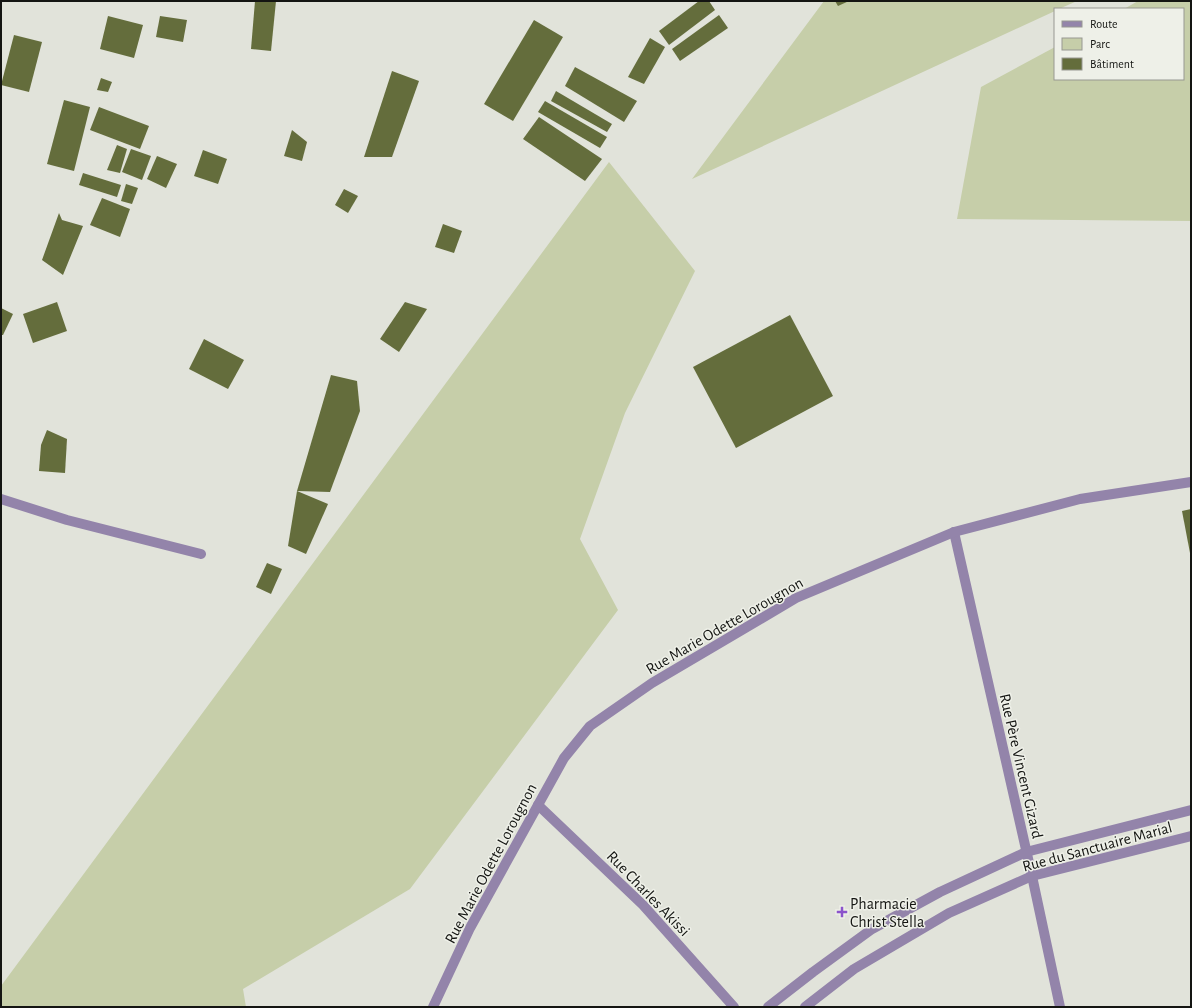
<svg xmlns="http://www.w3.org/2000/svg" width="1192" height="1008" viewBox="0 0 1192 1008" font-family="'Alegreya Sans',sans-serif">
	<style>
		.green { fill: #c6cea9 }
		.building { fill: #646d3c }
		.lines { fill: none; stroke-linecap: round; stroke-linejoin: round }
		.minor { stroke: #9384aa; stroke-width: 10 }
		.poi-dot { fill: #8b53cb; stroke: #eef0e8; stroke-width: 1.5 }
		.labels { text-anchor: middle; stroke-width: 3; stroke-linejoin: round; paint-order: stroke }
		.street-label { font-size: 16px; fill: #141512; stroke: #eef0e8 }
		.poi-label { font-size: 16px; fill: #141512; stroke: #eef0e8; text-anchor: start }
	</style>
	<rect width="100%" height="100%" fill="#e1e3da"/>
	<!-- green -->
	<g class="green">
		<polygon points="824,1 1077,1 1059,9 1055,9 1055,11 692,179"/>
		<polygon points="1138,1 1191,1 1191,221 957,219 981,87 1055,47 1055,79 1183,79 1183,9 1124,9"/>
		<polygon points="609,162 695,271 625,413 580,539 618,610 410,889 243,989 246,1007 1,1007 1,986"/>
	</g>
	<!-- building -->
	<g class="building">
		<polygon points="255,1 276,1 271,51 251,49"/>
		<polygon points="699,1 709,1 715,10 669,45 659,31"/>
		<polygon points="835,1 849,1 838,6"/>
		<polygon points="719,15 728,28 680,61 672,49"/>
		<polygon points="108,16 143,25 134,58 100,49"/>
		<polygon points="160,16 187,20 183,42 156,37"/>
		<polygon points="534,20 563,37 513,121 484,104"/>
		<polygon points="14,35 42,42 29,92 1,85"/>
		<polygon points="650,38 665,47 644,84 628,77"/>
		<polygon points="575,67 637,101 624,122 565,86"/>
		<polygon points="392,71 419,81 392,157 364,157"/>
		<polygon points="101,78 112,82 108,92 97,90"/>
		<polygon points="556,91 612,124 607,132 551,101"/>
		<polygon points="64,100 90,107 74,171 47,164"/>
		<polygon points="545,101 607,137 600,148 538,112"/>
		<polygon points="99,107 149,126 140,149 90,130"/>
		<polygon points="539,117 602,159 585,181 523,139"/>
		<polygon points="292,130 307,142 302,161 284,156"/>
		<polygon points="117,145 127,149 120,173 107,170"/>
		<polygon points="131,149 151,156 142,180 122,172"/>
		<polygon points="203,150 227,159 218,184 194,176"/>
		<polygon points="157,156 177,164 166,188 147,179"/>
		<polygon points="83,173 121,185 117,197 79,185"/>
		<polygon points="126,184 138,188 132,204 121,201"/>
		<polygon points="344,189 358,196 348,213 335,205"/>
		<polygon points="102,198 130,209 120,237 90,225"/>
		<polygon points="59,213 62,220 83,226 63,275 42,260"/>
		<polygon points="443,224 462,231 454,253 435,247"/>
		<polygon points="57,302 67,331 33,343 23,314"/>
		<polygon points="405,302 427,309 399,352 380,339"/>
		<polygon points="1,308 13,314 3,335 1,335"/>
		<polygon points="790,315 833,396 736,448 693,367"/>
		<polygon points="204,339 244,360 228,389 189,369"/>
		<polygon points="331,375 357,381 360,411 330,492 297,491"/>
		<polygon points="47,430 67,439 65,473 39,471 41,445"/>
		<polygon points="297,491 328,504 306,554 288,546"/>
		<polygon points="1191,509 1191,553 1190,553 1182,511"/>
		<polygon points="267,563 282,569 271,594 256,587"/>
	</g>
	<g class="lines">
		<!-- minor -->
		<g class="minor">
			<polyline points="1,499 67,520 201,554"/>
			<polyline points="954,532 1032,876 1060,1007"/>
			<polyline points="538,805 643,905 734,1007"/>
			<polyline points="433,1007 470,928 564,758 590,726 652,683 796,598 954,532 1080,499 1191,482"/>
			<polyline points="768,1007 813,972 872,929 940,892 1026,852 1191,810"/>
			<polyline points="805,1007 854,969 949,913 1032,876 1191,836"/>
		</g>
	</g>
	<!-- markers -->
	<path class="poi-dot" d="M840 906h4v4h4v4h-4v4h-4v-4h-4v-4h4z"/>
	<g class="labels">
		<!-- street labels -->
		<g class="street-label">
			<text transform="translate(724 625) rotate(-30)" y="6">Rue Marie Odette Lorougnon</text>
			<text transform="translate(1022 766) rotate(77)" y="6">Rue Père Vincent Gizard</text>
			<text transform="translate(1097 846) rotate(-15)" y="6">Rue du Sanctuaire Marial</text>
			<text transform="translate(490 863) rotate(-62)" y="6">Rue Marie Odette Lorougnon</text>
			<text transform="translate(649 893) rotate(46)" y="6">Rue Charles Akissi</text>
		</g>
		<!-- poi labels -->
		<g class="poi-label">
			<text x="850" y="909">Pharmacie<tspan x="850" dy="18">Christ Stella</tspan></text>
		</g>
	</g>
	<!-- border -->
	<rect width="1192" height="1008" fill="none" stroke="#141512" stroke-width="4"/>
	<!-- legend -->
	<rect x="1054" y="8" width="130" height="72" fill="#eef0e8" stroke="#979892"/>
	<rect x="1062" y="21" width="20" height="6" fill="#9384aa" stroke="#979892"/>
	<text x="1090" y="28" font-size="12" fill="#141512">Route</text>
	<rect x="1062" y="38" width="20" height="12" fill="#c6cea9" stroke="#979892"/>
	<text x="1090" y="48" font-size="12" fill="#141512">Parc</text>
	<rect x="1062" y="58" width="20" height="12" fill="#646d3c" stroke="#979892"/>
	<text x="1090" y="68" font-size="12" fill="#141512">Bâtiment</text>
</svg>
